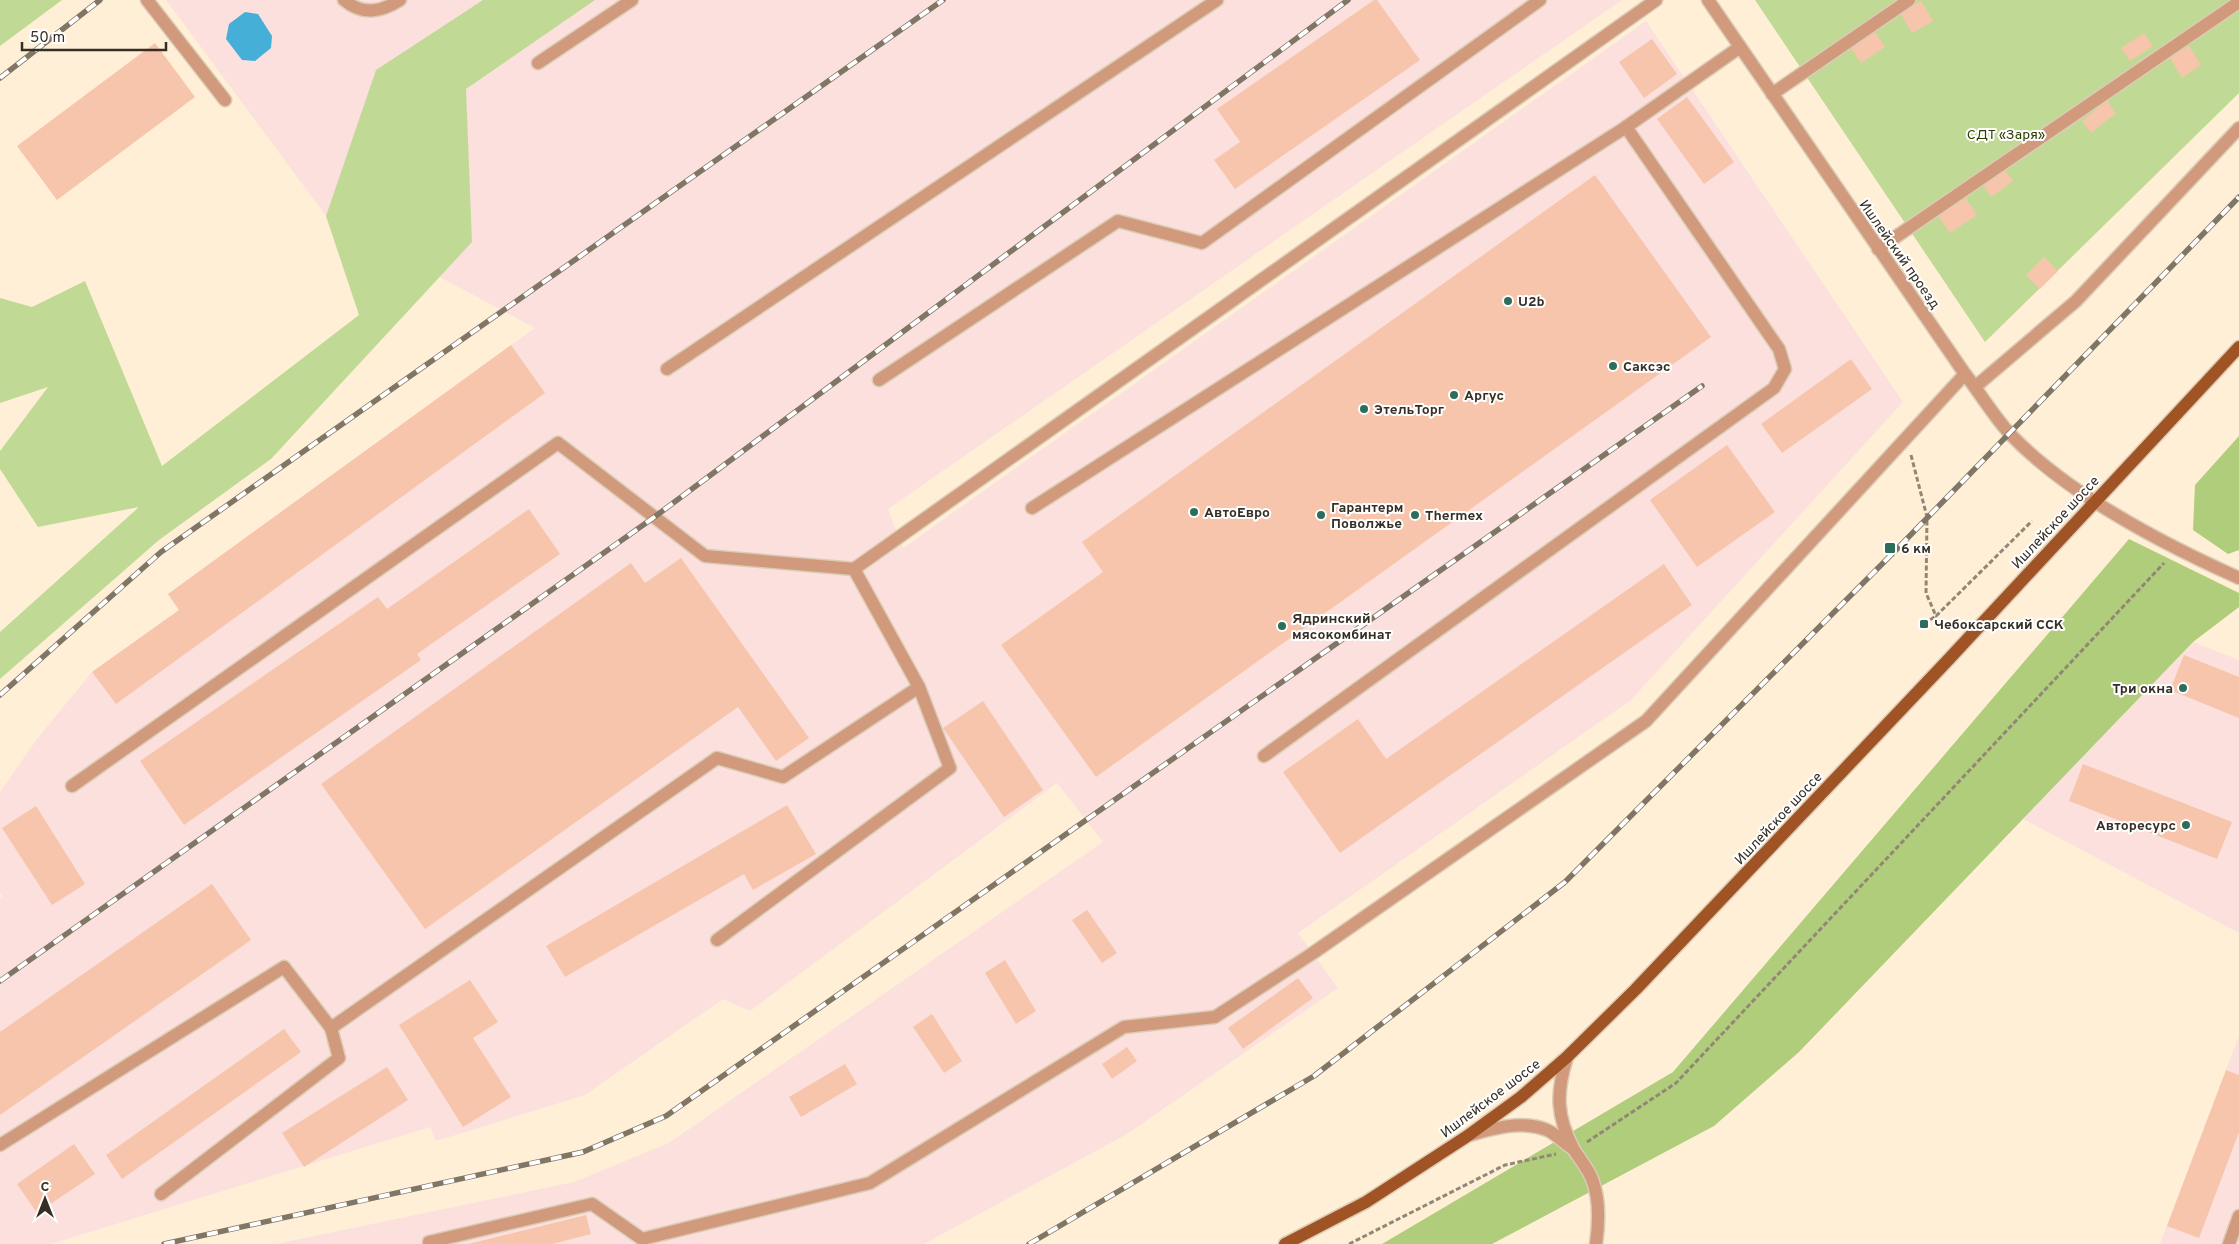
<svg xmlns="http://www.w3.org/2000/svg" width="2239" height="1244" viewBox="0 0 2239 1244" font-family="Overpass,sans-serif">
	<style>
		.industrial { fill: #fbe0de }
		.green { fill: #c0da96 }
		.forest { fill: #afcd7a }
		.water { fill: #45afd8 }
		.building { fill: #f7c5ab }
		.lines { fill: none; stroke-linecap: round; stroke-linejoin: round }
		.minor-casing { stroke: #dbccb6; stroke-width: 15 }
		.major-casing { stroke: #dbccb6; stroke-width: 15 }
		.path { stroke: #928776; stroke-width: 3; stroke-dasharray: 5 2.5; stroke-linecap: butt }
		.minor { stroke: #d19a7d; stroke-width: 12 }
		.major { stroke: #a05425; stroke-width: 12 }
		.rail-casing { stroke: #807666; stroke-width: 5.5 }
		.rail { stroke: #fff; stroke-width: 4; stroke-dasharray: 11; stroke-linecap: butt }
		.poi-dot { fill: #2c6d5b; stroke: #fff; stroke-width: 2 }
		.labels { text-anchor: middle; stroke-width: 4; stroke-linejoin: round; paint-order: stroke }
		.park-label { font-size: 14px; fill: #2d3e00; stroke: #fff }
		.street-label { font-size: 14px; fill: #352f25; stroke: #fff }
		.poi-label { font-size: 14px; font-weight: bold; fill: #352f25; stroke: #fff; text-anchor: start }
	</style>
	<rect width="100%" height="100%" fill="#ffefd6"/>
	<!-- industrial -->
	<g class="industrial">
		<polygon points="166,0 1622,0 888,509 903,548 1646,21 1903,402 1631,700 1298,933 1338,988 1127,1134 924,1244 276,1244 574,1182 669,1143 1103,842 1057,783 750,1011 723,999 585,1095 436,1141 430,1127 51,1244 0,1244 0,898 2,896 0,893 0,792 37,739 92,672 179,610 168,594 535,328 326,216"/>
		<polygon points="2193,642 2239,660 2239,933 2023,819"/>
		<polygon points="2239,1036 2239,1244 2160,1244 2226,1070"/>
	</g>
	<!-- green -->
	<g class="green">
		<polygon points="0,0 62,0 0,46"/>
		<polygon points="483,0 595,0 466,89 472,242 271,459 159,540 0,679 0,632 139,507 38,527 0,469 0,451 48,387 0,403 0,298 32,307 85,281 162,466 359,315 326,216 376,70"/>
		<polygon points="1755,0 2239,0 2239,93 1985,342"/>
	</g>
	<!-- forest -->
	<g class="forest">
		<polygon points="2239,436 2239,550 2228,554 2193,530 2195,485"/>
		<polygon points="2129,539 2239,593 2239,607 2193,642 1799,1052 1714,1126 1492,1244 1382,1244 1673,1072"/>
	</g>
	<!-- water -->
	<polygon class="water" points="245,12 258,14 272,36 271,48 255,61 242,60 226,39 229,24"/>
	<!-- building -->
	<g class="building">
		<polygon points="1374,0 1377,0 1420,60 1235,189 1214,160 1240,142 1217,109"/>
		<polygon points="1921,1 1933,21 1912,33 1901,14"/>
		<polygon points="1875,32 1885,47 1861,63 1851,48"/>
		<polygon points="2144,33 2153,46 2130,61 2121,48"/>
		<polygon points="1652,39 1677,74 1644,98 1619,62"/>
		<polygon points="155,43 195,97 57,200 17,146"/>
		<polygon points="2189,46 2201,65 2182,78 2170,58"/>
		<polygon points="1687,97 1734,162 1704,184 1657,119"/>
		<polygon points="2107,101 2116,113 2091,133 2082,121"/>
		<polygon points="2005,170 2013,181 1991,197 1983,185"/>
		<polygon points="1595,175 1711,337 1096,777 1001,645 1103,572 1082,542"/>
		<polygon points="1966,198 1977,215 1950,233 1938,216"/>
		<polygon points="2044,257 2058,271 2040,289 2026,275"/>
		<polygon points="511,345 545,393 116,704 92,672 179,610 168,594"/>
		<polygon points="1851,359 1872,389 1782,453 1761,424"/>
		<polygon points="1727,445 1775,512 1697,567 1650,500"/>
		<polygon points="529,509 560,554 417,654 421,660 184,825 140,761 378,597 387,609"/>
		<polygon points="681,558 809,738 776,761 738,707 425,929 321,784 631,563 645,583"/>
		<polygon points="1664,564 1692,605 1340,853 1283,772 1358,719 1386,759"/>
		<polygon points="2184,655 2239,677 2239,718 2170,690"/>
		<polygon points="983,701 1043,790 1004,817 943,728"/>
		<polygon points="2083,764 2232,822 2217,859 2069,801"/>
		<polygon points="787,805 816,854 753,890 744,874 565,977 546,946"/>
		<polygon points="36,806 85,884 52,905 2,828"/>
		<polygon points="212,884 251,940 0,1115 0,1032"/>
		<polygon points="1087,910 1117,953 1102,963 1072,920"/>
		<polygon points="1005,960 1036,1011 1016,1024 985,973"/>
		<polygon points="1298,978 1313,998 1243,1049 1228,1028"/>
		<polygon points="470,980 498,1022 473,1038 511,1097 463,1127 399,1025"/>
		<polygon points="932,1014 962,1061 944,1073 913,1027"/>
		<polygon points="284,1029 301,1052 122,1179 106,1155"/>
		<polygon points="1127,1047 1137,1061 1112,1079 1102,1064"/>
		<polygon points="845,1064 857,1084 801,1117 789,1097"/>
		<polygon points="387,1067 408,1100 304,1167 282,1133"/>
		<polygon points="2226,1070 2239,1075 2239,1132 2199,1238 2167,1226"/>
		<polygon points="74,1144 95,1174 37,1213 17,1184"/>
		<polygon points="586,1215 591,1234 552,1244 468,1244"/>
	</g>
	<g class="lines">
		<defs>
			<g id="minor">
				<polyline points="147,0 225,100"/>
				<path d="M344,0C363,16 381,12 400,0"/>
				<path d="M1708,0L1965,374C1980,393 1994,417 2011,435C2069,495 2163,544 2239,578"/>
				<polyline points="538,63 632,0"/>
				<polyline points="1772,94 1909,0"/>
				<polyline points="1878,249 2239,2"/>
				<polyline points="667,369 1217,0"/>
				<polyline points="879,380 1118,221 1202,243 1540,0"/>
				<polyline points="1975,387 2076,301 2239,128"/>
				<polyline points="1032,508 1626,127 1740,47"/>
				<polyline points="1264,756 1774,388 1785,369 1779,349 1626,127"/>
				<polyline points="72,786 558,443 705,556 854,569 1656,0"/>
				<polyline points="717,940 950,768 919,687"/>
				<path d="M1567,1057C1556,1093 1556,1116 1574,1150C1580,1159 1588,1169 1592,1179C1600,1199 1599,1223 1596,1244"/>
				<path d="M1470,1135C1494,1128 1522,1120 1547,1130C1556,1134 1564,1143 1572,1148"/>
				<polyline points="0,1145 284,967 331,1028 717,758 783,777 919,687 854,569"/>
				<polyline points="161,1194 339,1058 331,1028"/>
				<polyline points="429,1244 429,1242 592,1204 642,1239 870,1183 1124,1027 1215,1017 1313,953 1646,721 1965,374"/>
				<polyline points="2229,1244 2239,1216"/>
			</g>
			<polyline id="major" points="1285,1244 1366,1202 1466,1137 1521,1097 1567,1057 1636,989 1949,659 2239,347"/>
		</defs>
		<!-- minor casing -->
		<use href="#minor" class="minor-casing"/>
		<!-- major casing -->
		<use href="#major" class="major-casing"/>
		<!-- path -->
		<g class="path">
			<polyline points="1911,455 1927,517 1926,593 1936,616 2032,521"/>
			<polyline points="1924,624 1936,616"/>
			<polyline points="1587,1142 1676,1083 2164,563"/>
			<polyline points="1349,1244 1505,1165 1556,1154"/>
		</g>
		<!-- minor -->
		<use href="#minor" class="minor"/>
		<!-- major -->
		<use href="#major" class="major"/>
		<defs>
			<g id="rail">
				<polyline points="0,78 100,0"/>
				<polyline points="0,695 161,552 943,0"/>
				<polyline points="0,981 653,518 1348,0"/>
				<polyline points="164,1244 583,1152 666,1116 1702,386"/>
				<polyline points="1029,1244 1314,1076 1565,882 1894,552 2239,197"/>
			</g>
		</defs>
		<!-- rail casing -->
		<use href="#rail" class="rail-casing"/>
		<!-- rail -->
		<use href="#rail" class="rail"/>
	</g>
	<!-- markers -->
	<g class="poi-dot">
		<circle cx="1508" cy="301" r="5"/>
		<circle cx="1613" cy="366" r="5"/>
		<circle cx="1454" cy="395" r="5"/>
		<circle cx="1364" cy="409" r="5"/>
		<circle cx="1194" cy="512" r="5"/>
		<circle cx="1321" cy="515" r="5"/>
		<circle cx="1415" cy="515" r="5"/>
		<rect x="1884" y="542" width="12" height="12" rx="2.5"/>
		<rect x="1919" y="619" width="10" height="10" rx="2.5"/>
		<circle cx="1282" cy="626" r="5"/>
		<circle cx="2183" cy="688" r="5"/>
		<circle cx="2186" cy="825" r="5"/>
	</g>
	<g class="labels">
		<!-- park labels -->
		<g class="park-label">
			<text x="2006" y="139">СДТ «Заря»</text>
		</g>
		<!-- street labels -->
		<g class="street-label">
			<text transform="translate(1900 254) rotate(55)" y="5">Ишлейский проезд</text>
			<text transform="translate(2055 522) rotate(-47)" y="5">Ишлейское шоссе</text>
			<text transform="translate(1778 818) rotate(-47)" y="5">Ишлейское шоссе</text>
			<text transform="translate(1490 1098) rotate(-37)" y="5">Ишлейское шоссе</text>
		</g>
		<!-- poi labels -->
		<g class="poi-label">
			<text x="1518" y="306">U2b</text>
			<text x="1623" y="371">Саксэс</text>
			<text x="1464" y="400">Аргус</text>
			<text x="1374" y="414">ЭтельТорг</text>
			<text x="1331" y="512">Гарантерм<tspan x="1331" dy="16">Поволжье</tspan></text>
			<text x="1204" y="517">АвтоЕвро</text>
			<text x="1425" y="520">Thermex</text>
			<text x="1901" y="553">6 км</text>
			<text x="1292" y="623">Ядринский<tspan x="1292" dy="16">мясокомбинат</tspan></text>
			<text x="1934" y="629">Чебоксарский ССК</text>
			<text x="2173" y="693" text-anchor="end">Три окна</text>
			<text x="2176" y="830" text-anchor="end">Авторесурс</text>
		</g>
	</g>
	<!-- north arrow -->
	<g transform="translate(45 1199)" stroke="#ffffff" stroke-width="4" paint-order="stroke">
	<path d="M0-4L9 19L0 12L-9 19Z" fill="#352f25"/>
	<text y="-8" font-size="14" font-weight="bold" text-anchor="middle" fill="#352f25">С</text>
	</g>
	<!-- scale -->
	<path d="M22 42v8h144v-8" fill="none" stroke="#352f25" stroke-width="2.5"/>
	<text x="30" y="42" font-size="15" fill="#352f25" stroke="#ffffff" stroke-width="4" paint-order="stroke">50 m</text>
</svg>
